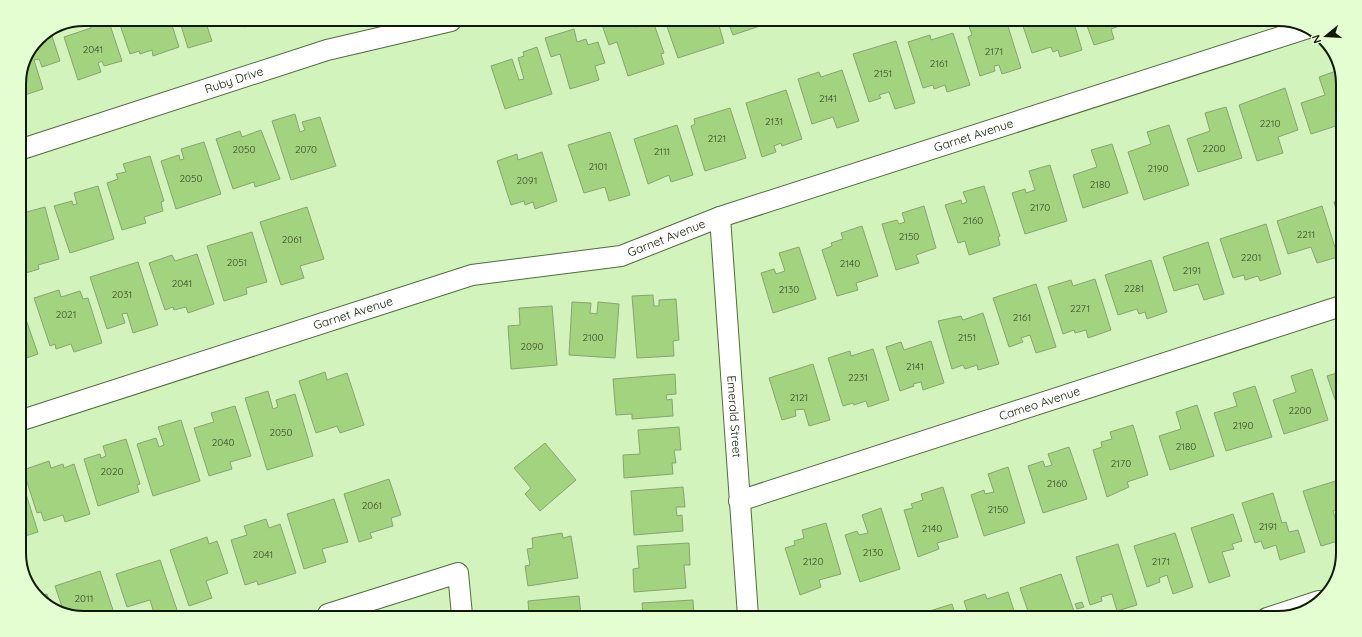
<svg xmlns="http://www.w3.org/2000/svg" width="1362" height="637" viewBox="0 0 1362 637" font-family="Quicksand,sans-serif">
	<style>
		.building { fill: #a4d37f; stroke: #87a471 }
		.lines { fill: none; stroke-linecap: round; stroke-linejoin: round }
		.street-casing { stroke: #516c3b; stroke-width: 22 }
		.street { stroke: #fff; stroke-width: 20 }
		.labels { text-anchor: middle; stroke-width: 3; stroke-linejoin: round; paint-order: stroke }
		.number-label { font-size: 10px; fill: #344824 }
		.street-label { font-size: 12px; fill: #0f1a06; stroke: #e4fed2 }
		.rim { fill: none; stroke: #0f1a06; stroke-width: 2 }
	</style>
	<rect width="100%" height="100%" fill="#d3f3bc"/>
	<!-- building -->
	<g class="building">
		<polygon points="88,19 108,19 122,61 104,66 102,61 98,63 101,72 78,80 64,37 91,28"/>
		<polygon points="118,19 170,19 179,47 153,56 152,50 140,54 139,51 130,54"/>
		<polygon points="179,19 205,20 212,41 188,48"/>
		<polygon points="241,20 264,20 244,27"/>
		<polygon points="613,21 633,21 635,27 653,21 664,53 661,54 664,64 628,76 617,42 609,45 602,25"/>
		<polygon points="665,21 718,22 724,43 678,58"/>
		<polygon points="728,22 772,22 733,35"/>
		<polygon points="968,23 1007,23 1021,68 1002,74 999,65 994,66 995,71 980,76 968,37 972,35"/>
		<polygon points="1022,23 1074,23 1082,50 1060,57 1058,50 1053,52 1051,47 1032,53"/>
		<polygon points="1086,23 1128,23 1111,29 1114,39 1094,45"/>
		<polygon points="574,29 577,42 586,39 588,45 598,42 605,63 595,66 599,80 570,89 560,54 551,57 545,38"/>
		<polygon points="51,33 60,61 42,67 39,59 34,60 43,89 22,96 19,80 38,38"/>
		<polygon points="953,33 970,85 947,92 945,85 934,89 933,85 923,88 908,42 930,35 931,40"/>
		<polygon points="896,41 915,103 895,109 889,92 879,95 881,98 869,102 853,54"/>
		<polygon points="537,47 552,94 505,109 491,66 512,59 519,80 524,79 518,58 524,56 523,52"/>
		<polygon points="842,70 859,121 837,128 833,117 812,124 798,79 819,72 821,77"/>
		<polygon points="1339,70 1343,82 1342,124 1311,134 1301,103 1325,95 1319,77"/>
		<polygon points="1285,88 1298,130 1278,137 1283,153 1257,161 1239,105"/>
		<polygon points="786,90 802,139 782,146 781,143 774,146 776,152 762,157 746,103"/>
		<polygon points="1226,107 1242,158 1198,172 1187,139 1210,131 1205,113"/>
		<polygon points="730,108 746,158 705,171 691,126 695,124 694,119"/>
		<polygon points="295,114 300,132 305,130 302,122 320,117 336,166 291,180 272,121"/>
		<polygon points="677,125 693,175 671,182 669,175 648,184 634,139"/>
		<polygon points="1169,125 1189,185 1144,200 1128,152 1151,144 1147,132"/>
		<polygon points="261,130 280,179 255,187 254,182 233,189 216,139 240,131 242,137"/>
		<polygon points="610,132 630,195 609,201 605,187 584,193 568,145"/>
		<polygon points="204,142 221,194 176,209 161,161 179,155 180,160 184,159 181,149"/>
		<polygon points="1112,144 1128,193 1083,208 1073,175 1097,167 1091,150"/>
		<polygon points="542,152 557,201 535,209 533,202 525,205 524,201 511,205 497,161 517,154 518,160"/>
		<polygon points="150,156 164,201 161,202 163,211 144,217 146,223 122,230 107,183 118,179 116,174 126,172 123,164"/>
		<polygon points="1050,165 1067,221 1025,234 1012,193 1025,189 1026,193 1035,190 1029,171"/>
		<polygon points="98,186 114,239 70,253 54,206 72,201 73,205 77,204 74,193"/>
		<polygon points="984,186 1000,236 998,237 1000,245 969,255 965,241 958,243 945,205 961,200 962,204 967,202 963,192"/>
		<polygon points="1342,200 1341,226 1334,202"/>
		<polygon points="924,206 936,248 916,255 919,263 896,270 882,224 897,220 899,224 905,222 902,213"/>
		<polygon points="1322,206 1338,257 1317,263 1311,247 1288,254 1277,221"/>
		<polygon points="45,207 59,259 38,265 39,269 19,275 19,221 21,220 19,214"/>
		<polygon points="307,207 324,259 300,266 304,278 281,285 260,222"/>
		<polygon points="1266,224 1281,274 1260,281 1258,276 1245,280 1244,275 1233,278 1220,239"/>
		<polygon points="862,226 878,276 856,283 858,290 837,296 822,250 832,246 831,243 843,239 841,233"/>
		<polygon points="252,232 267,282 246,288 247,294 224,301 207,246"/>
		<polygon points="1208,242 1224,294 1204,300 1198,284 1174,291 1163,257"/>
		<polygon points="799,247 816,299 773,313 761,273 774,269 776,274 785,271 779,253"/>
		<polygon points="197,254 214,304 188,313 186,307 174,310 173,307 165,310 149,263 172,255 175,261"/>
		<polygon points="1151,260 1167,312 1147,319 1145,312 1139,314 1137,309 1118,315 1105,275"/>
		<polygon points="138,262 158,325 133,333 127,313 122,314 125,323 107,329 90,277"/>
		<polygon points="1095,279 1111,330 1088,338 1086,330 1075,333 1074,330 1063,334 1048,287 1071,280 1073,286"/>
		<polygon points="1036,284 1056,347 1036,353 1030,335 1021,338 1023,342 1009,347 993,298"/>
		<polygon points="59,290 61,297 80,291 83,299 88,298 102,343 74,352 71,344 56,349 55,344 50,346 34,298"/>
		<polygon points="653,295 654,306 659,306 659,300 676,299 679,340 673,341 674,356 637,358 632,296"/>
		<polygon points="572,302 591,303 590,313 597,314 598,302 619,304 615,358 569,355"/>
		<polygon points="552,306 557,365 511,369 508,326 520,325 519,308"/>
		<polygon points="22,308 38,354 21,360 19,355 19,309"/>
		<polygon points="983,313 999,364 978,370 977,365 965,369 963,365 952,369 938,321 961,316 963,320"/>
		<polygon points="931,341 944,383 923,390 921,382 913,384 914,386 900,391 886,347 901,342 904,350"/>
		<polygon points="873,349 889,400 868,407 866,401 854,405 853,403 843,406 828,358 850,351 851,356"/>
		<polygon points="813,364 830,420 809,426 804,409 795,410 796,416 782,420 769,378"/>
		<polygon points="1312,369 1328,420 1284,434 1273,400 1296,392 1291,376"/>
		<polygon points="325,372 327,380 347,373 364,425 340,433 337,426 316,433 299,381"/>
		<polygon points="1340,372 1340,414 1327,376"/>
		<polygon points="675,374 676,394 666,395 667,400 672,399 673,416 632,419 632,414 616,415 613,379"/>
		<polygon points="1255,386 1272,437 1226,451 1214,413 1237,406 1233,393"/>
		<polygon points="268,391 273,409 278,407 276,400 295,394 313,456 267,470 245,398"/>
		<polygon points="1197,405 1214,456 1170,470 1159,436 1181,429 1176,412"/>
		<polygon points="235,406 251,456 230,462 232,469 209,476 194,428 214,422 211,413"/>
		<polygon points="181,420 200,481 153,496 137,444 156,438 159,447 164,445 158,427"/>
		<polygon points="1133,425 1148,475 1127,482 1129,487 1107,497 1093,450 1102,447 1101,442 1112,439 1110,432"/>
		<polygon points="679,427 681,450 674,450 676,463 672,463 673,474 624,478 623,455 640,454 638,430"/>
		<polygon points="126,439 140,484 137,485 139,492 98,506 84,459 100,454 101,458 106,456 103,446"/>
		<polygon points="545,443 576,480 540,511 525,494 531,488 514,468"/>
		<polygon points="1069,447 1087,499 1043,513 1028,466 1043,461 1045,467 1052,465 1048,454"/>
		<polygon points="49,461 51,468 63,464 64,468 74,464 90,514 65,522 63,515 44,521 41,512 37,513 23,470"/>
		<polygon points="1008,467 1025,523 984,536 971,495 984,490 985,494 994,492 988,474"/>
		<polygon points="19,472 38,532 19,538"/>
		<polygon points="389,479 401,515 391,518 393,526 370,533 372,538 359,542 344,494"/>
		<polygon points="1339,480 1339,509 1333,511 1338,527 1338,541 1321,546 1303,491"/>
		<polygon points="683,487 685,507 676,507 677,516 682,515 683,531 634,535 631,491"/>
		<polygon points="943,487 958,537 937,543 939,549 918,557 904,510 913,508 911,504 923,500 921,494"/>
		<polygon points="1273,493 1282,523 1286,522 1289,532 1298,530 1305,552 1280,560 1276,545 1264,549 1261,541 1255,543 1242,503"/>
		<polygon points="334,499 348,542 322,549 326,562 304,569 287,514"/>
		<polygon points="881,508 900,569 860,582 845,535 857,531 859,535 868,533 862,515"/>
		<polygon points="1233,514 1242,541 1232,544 1234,549 1222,552 1230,576 1209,583 1191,528"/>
		<polygon points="266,519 269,528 280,524 296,573 258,585 257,581 245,585 231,540 247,535 244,526"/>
		<polygon points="826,523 841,574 819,580 821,587 800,595 785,548 795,545 794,541 804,538 802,530"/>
		<polygon points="562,533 563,538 571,536 578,578 528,586 525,566 530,565 527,549 533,548 532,538"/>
		<polygon points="1175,533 1193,587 1173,594 1167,575 1159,578 1160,582 1147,587 1134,546"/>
		<polygon points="207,537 209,544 217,541 228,573 206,581 212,598 189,606 170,550"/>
		<polygon points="689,543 690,565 684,565 686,588 634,592 633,569 639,568 637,546"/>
		<polygon points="1118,544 1137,605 1117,611 1112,594 1101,597 1102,601 1090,605 1076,557"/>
		<polygon points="160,560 177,610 167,613 154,613 150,600 127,607 116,574"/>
		<polygon points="100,571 113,610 105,613 64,613 55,586"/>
		<polygon points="1061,574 1076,617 1030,617 1020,588"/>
		<polygon points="1008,592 1016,617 969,617 964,601 985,594 987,599"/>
		<polygon points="47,594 51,606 39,597"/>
		<polygon points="579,596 581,615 529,615 528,601"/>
		<polygon points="693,600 694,616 643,615 642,603"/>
		<polygon points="1082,602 1084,607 1077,609 1075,604"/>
		<polygon points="952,604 956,617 914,616"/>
	</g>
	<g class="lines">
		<defs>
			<g id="street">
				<path id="s1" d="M19,150L327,50L451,21"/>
				<path id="s2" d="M720,217L748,616"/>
				<path id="s3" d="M19,421L472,275L621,256L720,217L1308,28"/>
				<path id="s4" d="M739,501L1341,306"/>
				<polyline points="328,614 458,573 462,615"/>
				<polyline points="1267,618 1319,601"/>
			</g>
		</defs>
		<!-- street casing -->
		<use href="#street" class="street-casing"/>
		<!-- street -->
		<use href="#street" class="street"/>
	</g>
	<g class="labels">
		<!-- number labels -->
		<g class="number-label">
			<text x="93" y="53">2041</text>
			<text x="994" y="55">2171</text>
			<text x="939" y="67">2161</text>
			<text x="883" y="77">2151</text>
			<text x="828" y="102">2141</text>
			<text x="774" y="125">2131</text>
			<text x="1270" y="127">2210</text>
			<text x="717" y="142">2121</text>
			<text x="1214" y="152">2200</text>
			<text x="244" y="153">2050</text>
			<text x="306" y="153">2070</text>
			<text x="662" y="155">2111</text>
			<text x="598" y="170">2101</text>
			<text x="1158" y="172">2190</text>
			<text x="191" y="182">2050</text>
			<text x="527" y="184">2091</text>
			<text x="1100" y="188">2180</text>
			<text x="1040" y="211">2170</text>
			<text x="973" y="224">2160</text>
			<text x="1306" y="238">2211</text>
			<text x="909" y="240">2150</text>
			<text x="292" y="243">2061</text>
			<text x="1251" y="261">2201</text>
			<text x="237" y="266">2051</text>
			<text x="850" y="267">2140</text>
			<text x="1192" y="274">2191</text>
			<text x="182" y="287">2041</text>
			<text x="1134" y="292">2281</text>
			<text x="789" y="293">2130</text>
			<text x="122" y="298">2031</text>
			<text x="1080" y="312">2271</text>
			<text x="66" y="318">2021</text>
			<text x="1022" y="321">2161</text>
			<text x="593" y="341">2100</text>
			<text x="967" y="341">2151</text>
			<text x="532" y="350">2090</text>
			<text x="915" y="370">2141</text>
			<text x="858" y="381">2231</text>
			<text x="799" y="401">2121</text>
			<text x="1300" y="414">2200</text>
			<text x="1243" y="429">2190</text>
			<text x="281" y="436">2050</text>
			<text x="223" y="446">2040</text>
			<text x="1186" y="450">2180</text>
			<text x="1121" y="467">2170</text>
			<text x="112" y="475">2020</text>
			<text x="1057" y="487">2160</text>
			<text x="372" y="509">2061</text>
			<text x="998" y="513">2150</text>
			<text x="1268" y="530">2191</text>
			<text x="932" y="532">2140</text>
			<text x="873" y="556">2130</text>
			<text x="263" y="558">2041</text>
			<text x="813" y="565">2120</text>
			<text x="1161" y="565">2171</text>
			<text x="84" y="602">2011</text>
		</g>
		<!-- street labels -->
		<g class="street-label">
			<text dy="4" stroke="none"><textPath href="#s1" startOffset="226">Ruby Drive</textPath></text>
			<text dy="4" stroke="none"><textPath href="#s3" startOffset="999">Garnet Avenue</textPath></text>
			<text dy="4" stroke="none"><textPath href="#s3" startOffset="675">Garnet Avenue</textPath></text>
			<text dy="4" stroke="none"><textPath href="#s3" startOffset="351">Garnet Avenue</textPath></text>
			<text dy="4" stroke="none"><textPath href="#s4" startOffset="316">Cameo Avenue</textPath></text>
			<text dy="4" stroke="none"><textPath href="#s2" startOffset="200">Emerald Street</textPath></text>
		</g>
	</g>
	<!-- crop -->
	<path d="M0 0H1362V637H0ZM84 26H1278A58 58 0 0 1 1336 84V553A58 58 0 0 1 1278 611H84A58 58 0 0 1 26 553V84A58 58 0 0 1 84 26Z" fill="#e4fed2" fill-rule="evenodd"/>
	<path class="rim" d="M84 26H1278A58 58 0 0 1 1336 84V553A58 58 0 0 1 1278 611H84A58 58 0 0 1 26 553V84A58 58 0 0 1 84 26Z"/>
	<!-- north arrow -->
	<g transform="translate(1326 36) rotate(252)" stroke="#e4fed2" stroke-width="3" paint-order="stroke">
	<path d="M0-3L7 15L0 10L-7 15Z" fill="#0f1a06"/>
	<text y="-6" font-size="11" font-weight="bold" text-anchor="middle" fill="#0f1a06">N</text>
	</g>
</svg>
